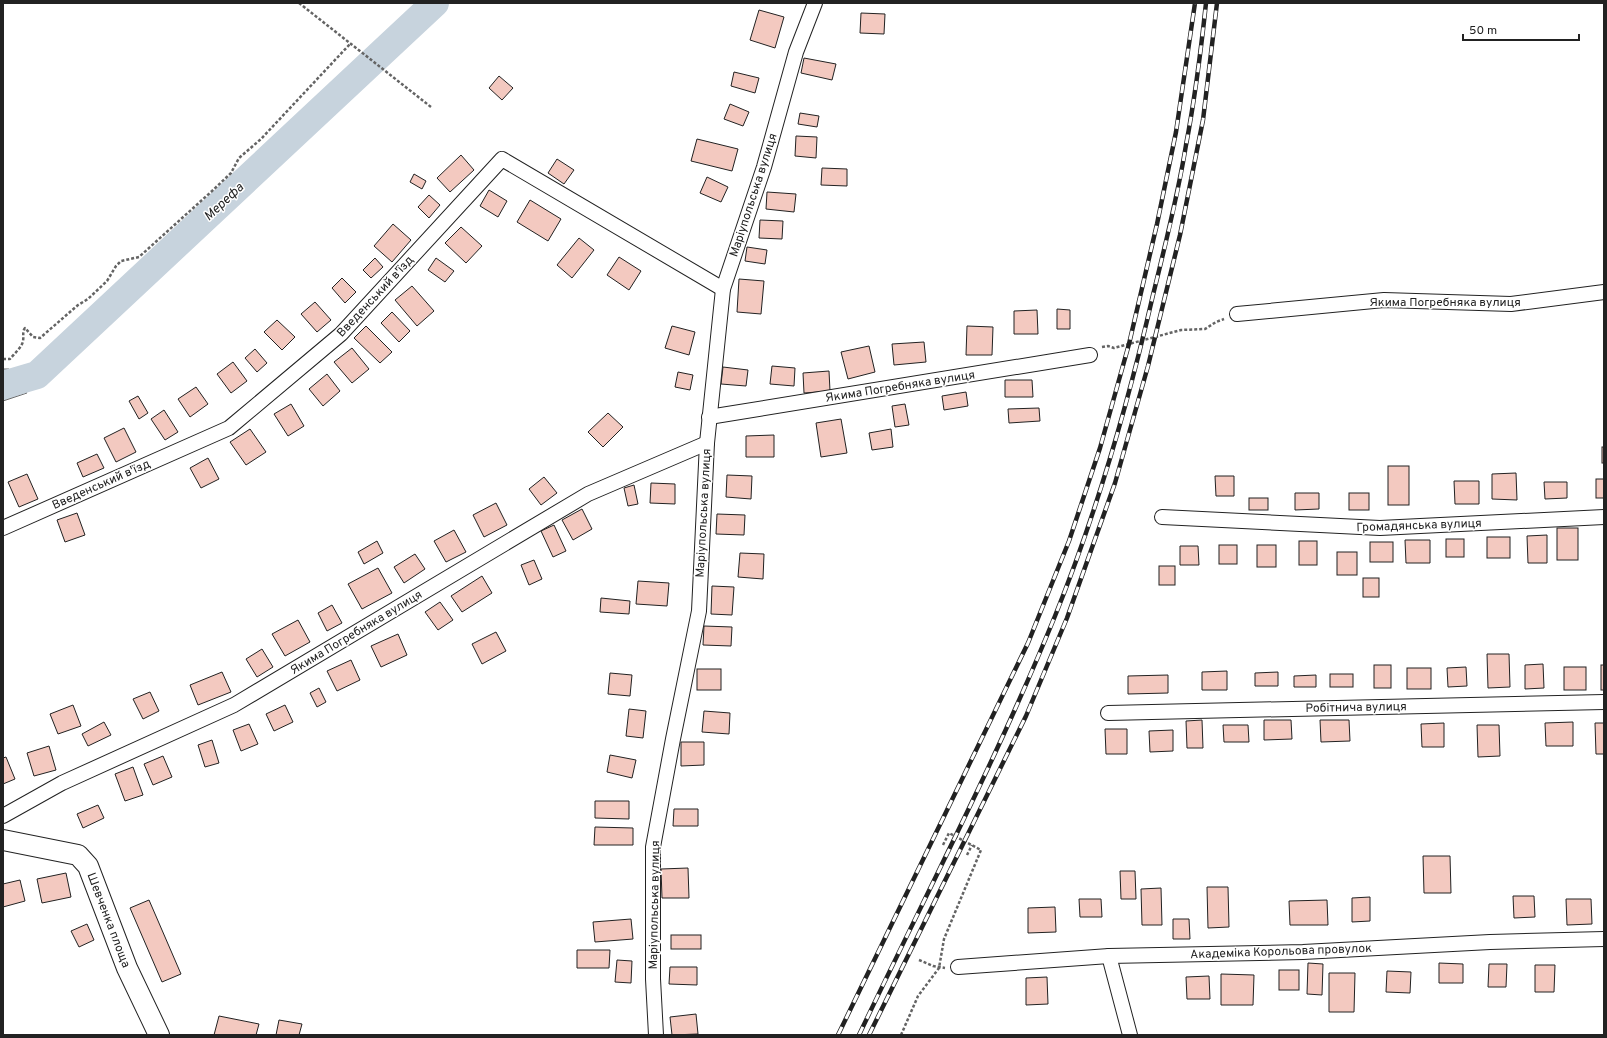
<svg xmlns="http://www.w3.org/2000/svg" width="1607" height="1038" viewBox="0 0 1607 1038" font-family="Overpass,sans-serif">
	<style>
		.water { fill: #c7d3dd; stroke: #6f6f6f }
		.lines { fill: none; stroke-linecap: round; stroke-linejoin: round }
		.river { stroke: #c7d3dd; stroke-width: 28 }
		.building { fill: #f3c9c0; stroke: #222 }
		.street-casing { stroke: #222; stroke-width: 16 }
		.secondary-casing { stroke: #222; stroke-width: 22 }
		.path { stroke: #646464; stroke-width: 2.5; stroke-dasharray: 3 2; stroke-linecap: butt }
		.street { stroke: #fff; stroke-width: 14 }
		.secondary { stroke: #fff; stroke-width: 20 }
		.rail-casing { stroke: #222; stroke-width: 4.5 }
		.rail { stroke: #fff; stroke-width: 3; stroke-dasharray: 9; stroke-linecap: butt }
		.labels { text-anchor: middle; stroke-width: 3; stroke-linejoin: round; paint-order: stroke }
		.street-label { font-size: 12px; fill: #222; stroke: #fff }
		.water-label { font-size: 13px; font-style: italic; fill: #222; stroke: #fff }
	</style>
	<rect width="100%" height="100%" fill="#fff"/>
	<!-- water -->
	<polygon class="water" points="3,369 9,369 27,393 3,401"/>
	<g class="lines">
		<!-- river -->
		<polyline class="river" points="3,385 37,375 435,3"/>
	</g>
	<!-- building -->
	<g class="building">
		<polygon points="759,10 784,17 775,48 750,40"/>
		<polygon points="861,13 885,14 884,34 860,33"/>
		<polygon points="804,58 836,64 832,80 801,73"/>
		<polygon points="734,72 759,78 755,93 731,86"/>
		<polygon points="499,76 513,88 502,100 489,88"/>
		<polygon points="730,104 749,112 743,126 724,119"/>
		<polygon points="800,113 819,116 817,127 798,124"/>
		<polygon points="796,136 817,137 816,158 795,156"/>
		<polygon points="697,139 738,149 732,171 691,161"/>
		<polygon points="461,155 474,170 450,192 437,178"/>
		<polygon points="557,159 574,170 564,184 548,173"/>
		<polygon points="822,168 847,169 847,186 821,185"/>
		<polygon points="414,174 426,181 422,189 410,182"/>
		<polygon points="707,177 728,187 721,202 700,193"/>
		<polygon points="489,190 507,201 498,217 480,206"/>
		<polygon points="767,192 796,194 794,212 766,209"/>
		<polygon points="429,195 440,205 429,218 418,207"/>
		<polygon points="530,200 561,219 548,241 517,222"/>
		<polygon points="760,220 783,221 782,239 759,238"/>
		<polygon points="393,224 411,240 392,262 374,246"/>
		<polygon points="461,227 482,246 466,263 445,243"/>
		<polygon points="579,238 594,250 572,278 557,265"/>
		<polygon points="747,247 767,250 765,264 745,261"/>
		<polygon points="619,257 641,271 629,290 607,275"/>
		<polygon points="375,258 383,267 371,278 363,270"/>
		<polygon points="436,258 454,271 445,282 428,270"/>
		<polygon points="342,278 356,292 345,303 332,288"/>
		<polygon points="739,279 764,281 761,314 737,312"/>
		<polygon points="412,286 434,311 417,326 395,300"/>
		<polygon points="315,302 331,320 317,332 301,314"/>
		<polygon points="1057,309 1070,310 1070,329 1057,329"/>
		<polygon points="1037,310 1038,334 1014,334 1014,311"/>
		<polygon points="392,312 410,331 399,342 381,323"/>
		<polygon points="277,320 295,337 282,350 264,332"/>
		<polygon points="366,326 392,352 380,363 354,338"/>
		<polygon points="672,326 695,332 689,355 665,348"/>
		<polygon points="967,326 993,327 992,355 966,355"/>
		<polygon points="924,342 926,362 894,365 892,344"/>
		<polygon points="869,346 875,372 848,379 841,352"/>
		<polygon points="352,348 369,369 352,383 334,362"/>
		<polygon points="255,349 267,363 257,372 245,358"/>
		<polygon points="233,362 247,381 231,393 217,374"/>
		<polygon points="772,366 795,368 794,386 770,384"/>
		<polygon points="723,367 748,370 746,386 721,384"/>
		<polygon points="829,371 830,391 804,393 803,373"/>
		<polygon points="678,372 693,375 690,390 675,387"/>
		<polygon points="327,374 340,391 323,406 309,389"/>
		<polygon points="1005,380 1032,380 1033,397 1005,397"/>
		<polygon points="196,387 208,404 190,417 178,399"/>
		<polygon points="966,392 968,406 944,410 942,396"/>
		<polygon points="138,396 148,413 139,419 129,401"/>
		<polygon points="291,404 304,426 288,436 274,414"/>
		<polygon points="905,404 909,425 895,427 892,406"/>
		<polygon points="1039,408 1040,421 1009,423 1008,409"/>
		<polygon points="164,410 178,432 165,440 151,419"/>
		<polygon points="608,413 623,427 603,447 588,432"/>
		<polygon points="841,419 847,453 821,457 816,423"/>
		<polygon points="124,428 136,452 116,462 104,438"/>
		<polygon points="250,429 266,452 246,465 230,442"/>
		<polygon points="891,429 893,447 872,450 869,433"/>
		<polygon points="774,435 774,457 746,457 746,436"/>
		<rect x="1602" y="447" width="2" height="16"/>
		<polygon points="97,454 104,468 83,477 77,463"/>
		<polygon points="208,458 219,479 201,488 190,468"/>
		<rect x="1388" y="466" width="21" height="39"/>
		<polygon points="1516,473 1517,500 1492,499 1492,474"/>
		<polygon points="27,474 38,499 19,507 8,482"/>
		<polygon points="727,475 752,476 751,499 726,497"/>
		<polygon points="1215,476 1234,476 1234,496 1216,496"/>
		<polygon points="544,477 557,493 541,505 529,489"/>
		<rect x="1596" y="479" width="8" height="19"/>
		<polygon points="1454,481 1479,481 1479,504 1455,504"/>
		<polygon points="1544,482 1567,482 1567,498 1545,499"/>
		<polygon points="651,483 675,484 675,504 650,503"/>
		<polygon points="634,485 638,504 628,506 624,488"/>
		<polygon points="1295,493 1319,493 1319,509 1295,510"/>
		<rect x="1349" y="493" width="20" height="17"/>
		<rect x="1249" y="498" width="19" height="12"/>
		<polygon points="496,503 507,525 484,537 473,515"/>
		<polygon points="582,509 592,529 573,540 562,520"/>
		<polygon points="77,513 85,535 65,542 57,520"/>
		<polygon points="717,514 745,515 744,535 716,534"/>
		<polygon points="554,525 566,551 553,557 541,531"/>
		<rect x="1557" y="528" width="21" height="32"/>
		<polygon points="454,530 466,552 446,562 434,541"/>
		<polygon points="1547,535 1547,563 1528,563 1527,536"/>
		<rect x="1487" y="537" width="23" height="21"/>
		<rect x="1446" y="539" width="18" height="18"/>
		<polygon points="1405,540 1430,540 1430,563 1406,563"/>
		<polygon points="377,541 383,553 364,564 358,552"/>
		<rect x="1299" y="541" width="18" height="24"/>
		<rect x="1370" y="542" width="23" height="20"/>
		<rect x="1219" y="545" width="18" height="19"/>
		<rect x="1257" y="545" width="19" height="22"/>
		<polygon points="1180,546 1198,546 1199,565 1180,565"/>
		<rect x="1337" y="552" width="20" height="23"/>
		<polygon points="740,553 764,554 763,579 738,577"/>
		<polygon points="415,554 425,569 404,583 394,567"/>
		<polygon points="534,560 542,579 529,585 521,565"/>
		<rect x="1159" y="566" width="16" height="19"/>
		<polygon points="378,568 392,593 362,609 348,584"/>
		<polygon points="482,576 492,593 462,612 451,596"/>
		<rect x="1363" y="578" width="16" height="19"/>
		<polygon points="638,581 669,583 667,606 636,604"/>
		<polygon points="712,586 734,587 732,615 711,614"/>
		<polygon points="601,598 630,601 629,614 600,612"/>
		<polygon points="440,602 453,620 438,630 425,612"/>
		<polygon points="332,605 342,623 327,631 318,613"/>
		<polygon points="298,620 310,642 285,656 272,634"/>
		<polygon points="704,626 732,627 731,646 703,645"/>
		<polygon points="496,632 506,651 482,664 472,644"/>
		<polygon points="398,634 407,655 381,667 371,646"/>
		<polygon points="262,649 273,667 257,677 246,659"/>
		<polygon points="1487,654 1509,654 1510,687 1488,688"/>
		<polygon points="351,660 360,680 337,691 327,671"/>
		<polygon points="1543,664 1544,688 1525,689 1525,665"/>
		<rect x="1374" y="665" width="17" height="23"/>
		<rect x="1601" y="665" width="3" height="25"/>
		<polygon points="1466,667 1467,686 1448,687 1447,668"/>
		<rect x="1564" y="667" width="22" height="23"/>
		<rect x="1407" y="668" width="24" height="21"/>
		<rect x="697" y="669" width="24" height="21"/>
		<polygon points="1227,671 1227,690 1202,690 1202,672"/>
		<polygon points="222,672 231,692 198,705 190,685"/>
		<polygon points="1278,672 1278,686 1255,686 1255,673"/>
		<polygon points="610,673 632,675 630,696 608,694"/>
		<rect x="1330" y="674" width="23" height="13"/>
		<polygon points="1168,675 1168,693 1128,694 1128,676"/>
		<polygon points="1316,675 1316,687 1294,687 1294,676"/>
		<polygon points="319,688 326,702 317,707 310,693"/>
		<polygon points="150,692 159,711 143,719 133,699"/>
		<polygon points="73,705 81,726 58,734 50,714"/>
		<polygon points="285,705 293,722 274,731 266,714"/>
		<polygon points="629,709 646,711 643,738 626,736"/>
		<polygon points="704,711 730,713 729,734 702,732"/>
		<polygon points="1202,720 1203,748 1187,748 1186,721"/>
		<polygon points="1264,720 1291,720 1292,739 1264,740"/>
		<polygon points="1320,720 1349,720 1350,741 1321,742"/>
		<polygon points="104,722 111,735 88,746 82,734"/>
		<polygon points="1573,722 1573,746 1546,746 1545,723"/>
		<polygon points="1444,723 1444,747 1422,747 1421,724"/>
		<polygon points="1595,723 1604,723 1604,754 1596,754"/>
		<polygon points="249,724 258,744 241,751 233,730"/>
		<polygon points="1223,725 1248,725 1249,742 1224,742"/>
		<polygon points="1477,725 1499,725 1500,756 1478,757"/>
		<polygon points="1105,729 1127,729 1127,754 1106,754"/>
		<polygon points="1173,730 1173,751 1150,752 1149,731"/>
		<polygon points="212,740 219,763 205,767 198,745"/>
		<polygon points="681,742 704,742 704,765 681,766"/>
		<polygon points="49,746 56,770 34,776 27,753"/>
		<polygon points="610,755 636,760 632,778 607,772"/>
		<polygon points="163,756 172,777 153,785 144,764"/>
		<polygon points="6,757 15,779 3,784 3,758"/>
		<polygon points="133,767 143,795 125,801 115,774"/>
		<polygon points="595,801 629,801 629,819 595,818"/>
		<polygon points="98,805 104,818 83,828 77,814"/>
		<polygon points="674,809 698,809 698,826 673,826"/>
		<polygon points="595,827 633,828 633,845 594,845"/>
		<polygon points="1423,856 1450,856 1451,893 1424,893"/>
		<polygon points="688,868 689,898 662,898 661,869"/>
		<polygon points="1120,871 1135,871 1136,899 1121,899"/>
		<polygon points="66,873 71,897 42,903 37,879"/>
		<polygon points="20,880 25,901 3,907 3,884"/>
		<polygon points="1207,887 1228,887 1229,927 1208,928"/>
		<polygon points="1161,888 1162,925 1142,925 1141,889"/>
		<polygon points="1513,896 1534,896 1535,917 1514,918"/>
		<polygon points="1370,897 1370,921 1352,922 1352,898"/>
		<polygon points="1079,899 1101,899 1102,917 1080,917"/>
		<polygon points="1566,899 1591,899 1592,924 1567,925"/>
		<polygon points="149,900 181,974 162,982 130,908"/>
		<polygon points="1327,900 1328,925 1290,925 1289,901"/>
		<polygon points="1055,907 1056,932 1028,933 1028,908"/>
		<polygon points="631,919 633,939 595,942 593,922"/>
		<polygon points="1173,919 1189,919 1190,939 1173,939"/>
		<polygon points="87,924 94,940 79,947 71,931"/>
		<rect x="671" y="935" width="30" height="14"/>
		<polygon points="577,950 610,950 609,968 577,968"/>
		<polygon points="617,960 632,961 631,983 615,982"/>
		<polygon points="1308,963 1323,964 1322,995 1307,994"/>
		<polygon points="1439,963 1463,964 1463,983 1439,983"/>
		<polygon points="1489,964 1507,964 1506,987 1488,987"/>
		<polygon points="1535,965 1555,965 1554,992 1535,992"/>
		<polygon points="670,967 697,967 697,985 669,984"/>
		<rect x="1279" y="970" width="20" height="20"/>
		<polygon points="1387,971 1411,972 1410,993 1386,992"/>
		<polygon points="1329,973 1355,973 1354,1012 1329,1012"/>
		<polygon points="1221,974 1254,975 1253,1005 1221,1005"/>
		<polygon points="1209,976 1210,999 1187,999 1186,977"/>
		<polygon points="1047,977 1048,1004 1026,1005 1026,978"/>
		<polygon points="696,1014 698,1034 672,1035 670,1017"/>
		<polygon points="219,1016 259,1024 256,1035 214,1035"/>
		<polygon points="279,1020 302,1024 299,1035 276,1035"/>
	</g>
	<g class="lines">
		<defs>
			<g id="street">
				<polyline points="1237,314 1384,300 1511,304 1604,292"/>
				<polyline points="709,417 1090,355"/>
				<polyline points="1162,517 1380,528 1604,517"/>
				<polyline points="3,528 229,428 341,334 502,159 723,289"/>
				<polyline points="1108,713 1604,702"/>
				<polyline points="3,816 62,783 234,705 588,494 707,443"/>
				<polyline points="1109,956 1130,1035"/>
				<polyline points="958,967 1109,956 1303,952 1490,942 1604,939"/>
				<polyline points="656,1035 653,979 653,847 673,739 699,611 707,443 723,289 764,167 796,52 815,3"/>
			</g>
			<polyline id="secondary" points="3,840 78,855 88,866 127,968 159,1035"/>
		</defs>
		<!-- street casing -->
		<use href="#street" class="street-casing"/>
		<!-- secondary casing -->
		<use href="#secondary" class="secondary-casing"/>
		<!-- path -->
		<g class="path">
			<polyline points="299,3 431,107"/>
			<polyline points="1102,347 1108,346 1114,348 1181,330 1205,329 1216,322 1224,319"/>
			<path d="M3,359H10C14,354 22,347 23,341C24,336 22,332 25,328L33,337L40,338L78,305L88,299L107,281L116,266L121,261L139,257L212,191L231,173L239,158L261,139L350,44"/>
			<polyline points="967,855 972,845"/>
			<polyline points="919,960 933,966 945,968"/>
			<polyline points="901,1035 918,996 939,968 944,939 981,850 949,833 943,845"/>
		</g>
		<!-- street -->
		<use href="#street" class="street"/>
		<!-- secondary -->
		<use href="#secondary" class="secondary"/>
		<defs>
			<g id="rail">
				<polyline points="838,1035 1028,643 1069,541 1100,448 1129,344 1157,224 1176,132 1195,3"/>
				<path d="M859,1035C925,896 997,759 1055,616C1097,512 1128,404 1153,295C1165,246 1178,195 1186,145C1195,98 1201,50 1206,3"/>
				<polyline points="869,1035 1026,716 1067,618 1115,483 1148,366 1180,235 1203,120 1217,3"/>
			</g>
		</defs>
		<!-- rail casing -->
		<use href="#rail" class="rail-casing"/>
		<!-- rail -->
		<use href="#rail" class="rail"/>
	</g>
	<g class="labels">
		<!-- street labels -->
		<g class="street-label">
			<text transform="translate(753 195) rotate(-72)" y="4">Маріупольська вулиця</text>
			<text transform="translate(375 296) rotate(-47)" y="4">Введенський в'їзд</text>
			<text x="1445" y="306">Якима Погребняка вулиця</text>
			<text transform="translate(900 386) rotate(-9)" y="4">Якима Погребняка вулиця</text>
			<text transform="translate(101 484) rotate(-24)" y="4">Введенський в'їзд</text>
			<text transform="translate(703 513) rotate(-87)" y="4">Маріупольська вулиця</text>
			<text transform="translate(1419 525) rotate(-2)" y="4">Громадянська вулиця</text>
			<text transform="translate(356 632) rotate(-31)" y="4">Якима Погребняка вулиця</text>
			<text transform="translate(1356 707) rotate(-1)" y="4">Робітнича вулиця</text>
			<text transform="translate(654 905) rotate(-89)" y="4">Маріупольська вулиця</text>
			<text transform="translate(109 920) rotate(69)" y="4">Шевченка площа</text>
			<text transform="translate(1281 951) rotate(-2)" y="4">Академіка Корольова провулок</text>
		</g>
		<!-- water labels -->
		<g class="water-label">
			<text transform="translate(223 201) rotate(-43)" y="5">Мерефа</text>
		</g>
	</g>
	<!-- border -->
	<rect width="1607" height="1038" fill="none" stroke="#222222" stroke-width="8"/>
	<!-- scale -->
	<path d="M1463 34v6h116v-6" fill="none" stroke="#222222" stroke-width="2"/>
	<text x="1469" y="34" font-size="12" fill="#222222" stroke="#ffffff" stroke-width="3" paint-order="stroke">50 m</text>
</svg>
